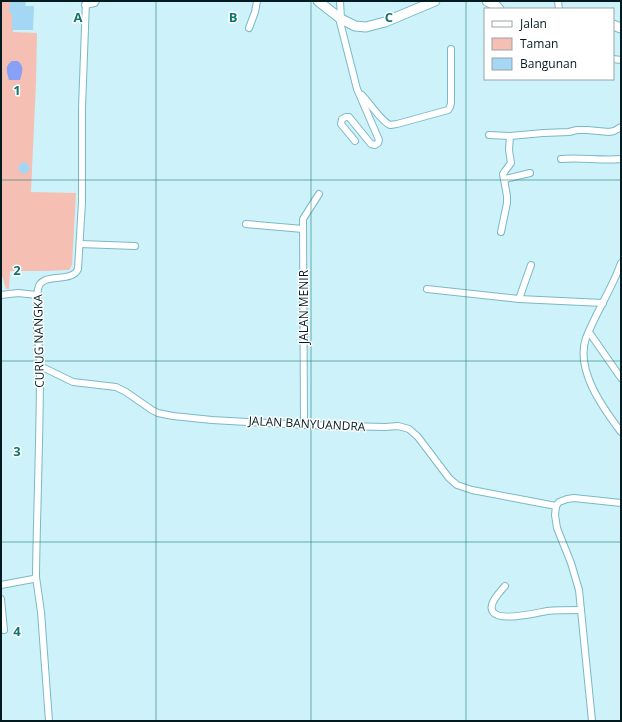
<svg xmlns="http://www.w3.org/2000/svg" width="622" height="722" viewBox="0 0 622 722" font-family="'Open Sans',sans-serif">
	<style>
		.green { fill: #f5bfb4 }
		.water { fill: #89a0f7 }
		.building { fill: #a3d7f3 }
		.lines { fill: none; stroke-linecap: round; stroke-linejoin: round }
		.minor-casing { stroke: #7ab9c6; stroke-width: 8 }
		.secondary-casing { stroke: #7ab9c6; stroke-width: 11 }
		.minor { stroke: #fff; stroke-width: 6 }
		.secondary { stroke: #fff; stroke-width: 9 }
		.grid { fill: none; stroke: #0f766e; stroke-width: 1; stroke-opacity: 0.55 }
		.labels { text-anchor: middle; stroke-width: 3; stroke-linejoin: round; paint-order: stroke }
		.street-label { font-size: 12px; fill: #021b20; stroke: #fff }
		.grid-label { font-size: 13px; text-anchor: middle; font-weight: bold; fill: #0f766e; stroke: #fff; stroke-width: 3; stroke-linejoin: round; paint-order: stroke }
	</style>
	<rect width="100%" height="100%" fill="#cdf2fa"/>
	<!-- green -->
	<polygon class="green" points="1,1 12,1 11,12 14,12 13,32 37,33 36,82 31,192 76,193 72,265 69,270 44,271 10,271 9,289 6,289 1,272"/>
	<!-- water -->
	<path class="water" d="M12,61H18C25,67 22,73 20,80H9C7,72 4,66 12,61Z"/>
	<!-- building -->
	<g class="building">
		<polygon points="13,1 24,1 26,3 25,6 34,6 33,30 12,30 12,13 9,13 10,2"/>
		<circle cx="24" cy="168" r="5.5"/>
	</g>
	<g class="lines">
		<defs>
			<g id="minor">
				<polyline points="340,1 341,19"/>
				<polyline points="558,1 559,9"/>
				<polyline points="85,5 95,3 96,1"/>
				<polyline points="339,18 357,89 379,140 378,143 375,145 371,144 349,117 346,117 342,119 341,124 355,141"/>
				<polyline points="249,28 255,12 257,1"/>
				<polyline points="613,59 621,60"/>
				<path d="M362,95C368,101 382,122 390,125C391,125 396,124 397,124L448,110L450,107L451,103V49"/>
				<polyline points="489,135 510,136"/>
				<path d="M561,159C581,157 601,161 621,159"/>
				<polyline points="505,179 530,173"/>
				<polyline points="246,224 303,229"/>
				<polyline points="501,232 507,203 507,196 503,174 505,171 511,163 509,150 510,136 543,133 569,132 577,130 587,130 609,132 614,131 621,127"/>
				<polyline points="80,244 135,246"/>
				<path d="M621,263C612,289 596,312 586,338C575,370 603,408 621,432"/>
				<polyline points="427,289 519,299 603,303"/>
				<polyline points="1,295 18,293 37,295"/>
				<polyline points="519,299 531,265"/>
				<polyline points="589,332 621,378"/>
				<polyline points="40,366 73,382 116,387 126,392 152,410 158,413 173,416 212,420 304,425 385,427 398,426 409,429 418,437 449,478 457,485 472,490 556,506"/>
				<polyline points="304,425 303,219 319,194"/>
				<polyline points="36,577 41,612 49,721"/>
				<path d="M1,585L33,579L36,577V574C37,505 40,436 40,368C40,354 38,341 37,328C37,321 37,314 37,307C37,301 37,295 38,289C41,271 72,284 78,269L82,202V108L86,1"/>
				<path d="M505,586C501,591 487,604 493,612C500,622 536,613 547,611C558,610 570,610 581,610"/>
				<polyline points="1,599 4,630"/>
				<polyline points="592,721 579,590 571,563 557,528 555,515 556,506 559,502 567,499 574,498 621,503"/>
			</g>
			<g id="secondary">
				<polyline points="318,1 341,19 355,26 366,27 385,22 435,1"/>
				<polyline points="487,1 496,6 499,9"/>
				<polyline points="613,25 621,28"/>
			</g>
		</defs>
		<!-- minor casing -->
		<use href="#minor" class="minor-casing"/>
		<!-- secondary casing -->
		<use href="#secondary" class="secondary-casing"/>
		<!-- minor -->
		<use href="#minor" class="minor"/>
		<!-- secondary -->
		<use href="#secondary" class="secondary"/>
	</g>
	<!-- grid -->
	<path class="grid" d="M156,1V721M311,1V721M466,1V721M1,180H621M1,361H621M1,542H621"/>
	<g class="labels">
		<!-- street labels -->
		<g class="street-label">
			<text transform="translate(304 307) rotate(-90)" y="4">JALAN MENIR</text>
			<text transform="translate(39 341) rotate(-91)" y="4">CURUG NANGKA</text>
			<text transform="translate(307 424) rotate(3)" y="4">JALAN BANYUANDRA</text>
		</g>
	</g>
	<g class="grid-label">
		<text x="78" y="22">A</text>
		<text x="233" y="22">B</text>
		<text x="389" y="22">C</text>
		<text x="17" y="95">1</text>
		<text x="17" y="275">2</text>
		<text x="17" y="456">3</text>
		<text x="17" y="636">4</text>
	</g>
	<!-- border -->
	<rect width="622" height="722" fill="none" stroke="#021b20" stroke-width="4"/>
	<!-- legend -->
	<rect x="484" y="8" width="130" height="72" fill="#ffffff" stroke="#9aa4a6"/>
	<rect x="492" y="21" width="20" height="6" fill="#ffffff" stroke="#9aa4a6"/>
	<text x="520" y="28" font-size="12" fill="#021b20">Jalan</text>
	<rect x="492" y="38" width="20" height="12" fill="#f5bfb4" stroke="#9aa4a6"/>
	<text x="520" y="48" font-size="12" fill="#021b20">Taman</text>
	<rect x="492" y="58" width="20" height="12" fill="#a3d7f3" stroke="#9aa4a6"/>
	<text x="520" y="68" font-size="12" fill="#021b20">Bangunan</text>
</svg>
